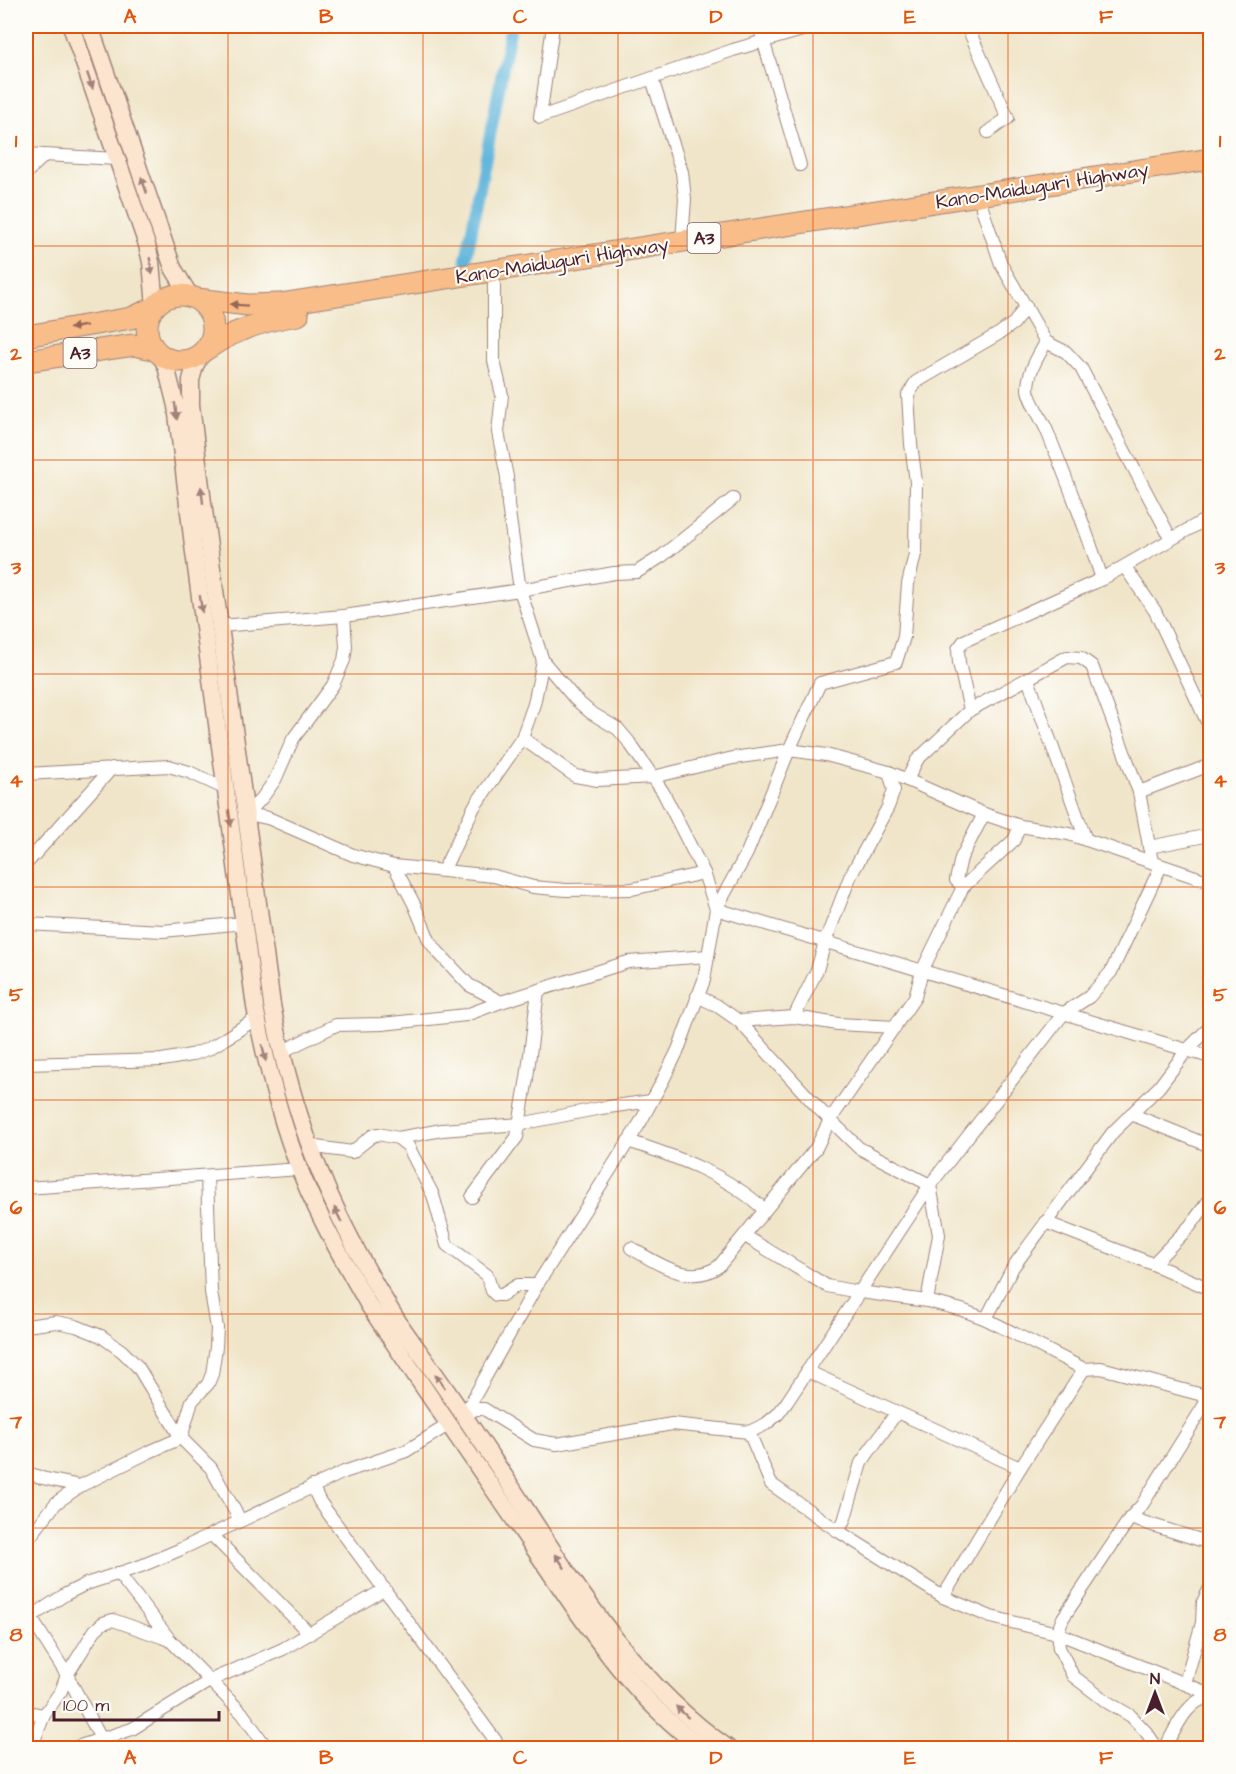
<svg xmlns="http://www.w3.org/2000/svg" width="1236" height="1774" viewBox="0 0 1236 1774" font-family="'Architects Daughter',sans-serif">
	<style>
		.lines { fill: none; stroke-linecap: round; stroke-linejoin: round }
		.canal { stroke: #60b5dc; stroke-width: 12 }
		.street-casing { stroke: #9d827a; stroke-width: 14 }
		.secondary-casing { stroke: #9d827a; stroke-width: 19 }
		.highway-casing { stroke: #9d827a; stroke-width: 23 }
		.street { stroke: #fff; stroke-width: 12 }
		.secondary { stroke: #fce5cf; stroke-width: 16 }
		.highway { stroke: #f8bd88; stroke-width: 21 }
		.oneway { fill: #a3827d }
		.oneway2 { fill: #986655 }
		.grid { fill: none; stroke: #e0560e; stroke-width: 1.5; stroke-opacity: 0.55 }
		.labels { text-anchor: middle; stroke-width: 4.5; stroke-linejoin: round; paint-order: stroke }
		.shield { fill: #fdfcf7; stroke: #806168; stroke-width: 1.5 }
		.shield-label { font-size: 18px; font-weight: bold; fill: #4a1f2b }
		.street-label { font-size: 20px; fill: #4a1f2b; stroke: #fdfcf7 }
		.neatline { fill: none; stroke: #e0560e; stroke-width: 2 }
		.grid-label { font-size: 20px; text-anchor: middle; font-weight: bold; fill: #e0560e }
	</style>
	<rect width="100%" height="100%" fill="#fdfcf7"/>
	<filter id="ink" filterUnits="userSpaceOnUse"><feTurbulence type="fractalNoise" baseFrequency=".0167" numOctaves="2"/><feDisplacementMap in="SourceGraphic" scale="12" xChannelSelector="R" yChannelSelector="G"/><feConvolveMatrix kernelMatrix="1 2 1 2 8 2 1 2 1" color-interpolation-filters="sRGB"/></filter>
	<filter id="wash" filterUnits="userSpaceOnUse"><feTurbulence type="fractalNoise" baseFrequency=".008" numOctaves="4" result="noise"/><feDisplacementMap in="SourceGraphic" scale="24" xChannelSelector="R" yChannelSelector="G"/><feGaussianBlur stdDeviation="1.35" result="paint"/><feColorMatrix in="noise" values="0 0 0 0 0 0 0 0 0 0 0 0 0 0 0 0 0 1.4 0 .05"/><feComposite in="paint" operator="in"/></filter>
	<g filter="url(#wash)">
		<rect width="100%" height="100%" fill="#f0e5c9"/>
		<g class="lines">
			<!-- canal -->
			<polyline class="canal" points="466,260 511,26"/>
		</g>
	</g>
	<g filter="url(#ink)">
		<g class="lines">
			<defs>
				<g id="street">
					<polyline points="553,26 540,117 733,50 816,26"/>
					<polyline points="759,26 800,165"/>
					<polyline points="967,26 1008,118 988,132"/>
					<polyline points="652,79 682,172 685,199 682,241"/>
					<polyline points="26,154 117,159"/>
					<polyline points="26,173 44,156"/>
					<path d="M982,208L1001,264L1046,342C1038,357 1028,371 1028,389C1028,398 1043,421 1047,431C1067,480 1086,529 1102,579"/>
					<polyline points="1026,306 1014,323 1000,333 916,382 908,395 911,444 916,482 915,554 908,584 904,637 896,662 820,683 789,750 747,853 716,909 1210,1057"/>
					<polyline points="1046,342 1066,352 1081,368 1171,539"/>
					<polyline points="1125,567 1155,611 1210,728"/>
					<polyline points="220,626 344,616 520,590 614,573 637,572 662,556 733,499"/>
					<polyline points="1028,679 1086,840"/>
					<polyline points="970,710 1067,657 1081,658 1092,666 1139,792 1152,862"/>
					<polyline points="522,738 575,776 598,780 653,777 733,758 789,750 826,755 889,772 984,814 1020,826 1069,834 1210,882"/>
					<polyline points="26,774 169,766 189,772 226,789"/>
					<polyline points="907,780 917,760 970,710 959,663 958,649 964,641 1102,579 1210,517"/>
					<polyline points="1139,792 1210,765"/>
					<polyline points="247,814 268,818 353,855 394,866 494,876 533,887 566,890 632,889 704,873"/>
					<polyline points="247,814 262,798 275,780 293,739 333,685 344,660 346,647 344,616"/>
					<polyline points="1149,847 1210,835"/>
					<polyline points="26,864 112,768"/>
					<polyline points="394,866 414,904 429,940 437,951 469,985 501,1002"/>
					<polyline points="444,869 474,807 522,738 534,704 543,661"/>
					<polyline points="963,887 956,880 961,858 984,814"/>
					<polyline points="26,924 163,931 244,923"/>
					<polyline points="697,996 716,1005 739,1021 819,1109 859,1148 930,1185 939,1235 927,1301"/>
					<polyline points="794,1017 817,970 825,942 850,877 888,807 894,790 889,772"/>
					<polyline points="739,1021 794,1017 838,1024 895,1027"/>
					<polyline points="281,1052 336,1025 382,1024 466,1015 501,1002 628,962 708,956"/>
					<polyline points="26,1064 162,1060 191,1055 208,1049 223,1040 257,1018"/>
					<polyline points="1131,1114 1210,1146"/>
					<polyline points="398,1138 442,1130 520,1124 601,1108 651,1101"/>
					<path d="M628,1141C677,1157 726,1174 765,1210"/>
					<polyline points="309,1146 352,1152 372,1136 378,1134 398,1138 408,1146 433,1195 447,1245 487,1275 492,1291 496,1295 502,1295 518,1285 537,1285"/>
					<polyline points="26,1188 300,1169"/>
					<polyline points="472,1197 517,1137 527,1078 538,991"/>
					<polyline points="1045,1222 1153,1264 1210,1289"/>
					<polyline points="745,1236 827,1286 853,1291 927,1301 962,1310 986,1319 1084,1369 1101,1368 1210,1397"/>
					<path d="M631,1248C657,1263 690,1287 719,1266L816,1148L830,1120L915,997L922,971L963,887L1014,840L1020,826"/>
					<polyline points="1153,1264 1190,1226 1210,1199"/>
					<polyline points="986,1319 1013,1267 1113,1132 1159,1087 1187,1050 1210,1027"/>
					<polyline points="26,1326 56,1322 76,1326 101,1336 122,1351 138,1367 181,1438 211,1468 240,1520"/>
					<polyline points="807,1371 1020,1468"/>
					<polyline points="464,1415 537,1285 640,1123 662,1082 678,1050 704,980 716,909 704,873 663,792 629,742 618,729 590,712 575,699 543,661 520,590 508,505 507,477 498,432 502,395 494,361 494,284"/>
					<polyline points="464,1415 476,1409 484,1409 534,1440 557,1444 672,1424 749,1432 766,1424 778,1414 787,1402 930,1185 1064,1013 1089,997 1111,972 1161,866"/>
					<polyline points="749,1432 771,1484 838,1531 943,1597 991,1617 1057,1633 1210,1694"/>
					<polyline points="26,1472 42,1478 80,1486"/>
					<polyline points="312,1486 320,1502 501,1748"/>
					<polyline points="1130,1518 1210,1543"/>
					<polyline points="838,1531 844,1521 861,1463 897,1412"/>
					<polyline points="212,1535 310,1634"/>
					<polyline points="26,1542 56,1503 80,1486 149,1452 181,1438 192,1401 208,1384 212,1374 216,1347 217,1328 211,1292 207,1176"/>
					<polyline points="118,1573 170,1640 242,1713 267,1748"/>
					<polyline points="943,1597 1020,1468 1084,1369"/>
					<polyline points="26,1610 67,1675 106,1748"/>
					<polyline points="26,1620 66,1594 86,1584 141,1566 179,1550 344,1472 406,1451 448,1425"/>
					<polyline points="1185,1683 1202,1623 1203,1602 1210,1588"/>
					<polyline points="26,1712 44,1715"/>
					<polyline points="31,1748 44,1715 61,1691 67,1675 95,1630 103,1623 113,1620 170,1640"/>
					<polyline points="74,1748 132,1729 211,1680 283,1649 385,1589"/>
					<polyline points="1157,1748 1147,1733 1131,1716 1107,1702 1073,1676 1059,1648 1057,1633 1063,1618 1130,1518 1142,1505 1210,1396"/>
					<path d="M1165,1748C1176,1729 1186,1700 1210,1697"/>
				</g>
				<g id="secondary">
					<polyline points="71,26 147,245 151,262 155,306"/>
					<polyline points="90,26 173,268 190,296"/>
					<path d="M160,355L166,366L176,406L193,545L255,1007C265,1058 277,1108 295,1157C313,1208 341,1256 368,1304C421,1385 476,1464 531,1544C583,1620 627,1693 702,1748"/>
					<path d="M201,355L195,366L191,380V405L203,503L272,1005C293,1118 328,1206 387,1304C400,1327 418,1349 433,1371C458,1406 481,1441 505,1477C569,1575 630,1680 728,1748"/>
				</g>
				<g id="highway">
					<circle cx="180" cy="328" r="33"/>
					<polyline points="197,299 248,305 280,304 1210,159"/>
					<polyline points="26,336 131,318 153,308"/>
					<path d="M207,349C235,329 265,320 298,315"/>
					<polyline points="26,361 134,345 153,349"/>
				</g>
			</defs>
			<!-- street casing -->
			<use href="#street" class="street-casing"/>
			<!-- secondary casing -->
			<use href="#secondary" class="secondary-casing"/>
			<!-- highway casing -->
			<use href="#highway" class="highway-casing"/>
			<!-- street -->
			<use href="#street" class="street"/>
			<!-- secondary -->
			<use href="#secondary" class="secondary"/>
			<!-- highway -->
			<use href="#highway" class="highway"/>
		</g>
		<!-- one-way arrows -->
		<defs><path id="oneway-solid" d="M-6-.8H1V-3.2L6.5 0L1 3.2V.8H-6Z" transform="scale(1.5)"/></defs>
		<g class="oneway">
			<use href="#oneway-solid" transform="translate(90 81) rotate(71)"/>
			<use href="#oneway-solid" transform="translate(144 185) rotate(-109)"/>
			<use href="#oneway-solid" transform="translate(151 266) rotate(81)"/>
			<use href="#oneway-solid" transform="translate(176 411) rotate(82)"/>
			<use href="#oneway-solid" transform="translate(202 495) rotate(-97)"/>
			<use href="#oneway-solid" transform="translate(201 604) rotate(82)"/>
			<use href="#oneway-solid" transform="translate(230 818) rotate(82)"/>
			<use href="#oneway-solid" transform="translate(264 1053) rotate(78)"/>
			<use href="#oneway-solid" transform="translate(338 1215) rotate(-116)"/>
			<use href="#oneway-solid" transform="translate(440 1381) rotate(-125)"/>
			<use href="#oneway-solid" transform="translate(560 1561) rotate(-124)"/>
			<use href="#oneway-solid" transform="translate(682 1712) rotate(-137)"/>
		</g>
		<g class="oneway2">
			<use href="#oneway-solid" transform="translate(239 305) rotate(-176)"/>
			<use href="#oneway-solid" transform="translate(78 327) rotate(170)"/>
		</g>
	</g>
	<!-- grid -->
	<path class="grid" d="M228,26V1748M423,26V1748M618,26V1748M813,26V1748M1008,26V1748M26,246H1210M26,460H1210M26,674H1210M26,887H1210M26,1100H1210M26,1314H1210M26,1528H1210"/>
	<g class="labels">
		<!-- shield labels -->
		<g class="shield">
			<rect x="687.5" y="223" width="33" height="30" rx="4.5"/>
			<rect x="63.5" y="338" width="33" height="30" rx="4.5"/>
		</g>
		<g class="shield-label">
			<text x="704" y="244">A3</text>
			<text x="80" y="359">A3</text>
		</g>
		<!-- street labels -->
		<g class="street-label">
			<text transform="translate(1042 185) rotate(-9)" y="7">Kano-Maiduguri Highway</text>
			<text transform="translate(562 260) rotate(-9)" y="7">Kano-Maiduguri Highway</text>
		</g>
	</g>
	<!-- margin -->
	<rect width="1236" height="1774" fill="none" stroke="#fdfcf7" stroke-width="66"/>
	<!-- north arrow -->
	<g transform="translate(1155 1693)" stroke="#fdfcf7" stroke-width="4.5" paint-order="stroke">
	<path d="M0-4.5L10 22L0 15L-10 22Z" fill="#4a1f2b"/>
	<text y="-9" font-size="16" font-weight="bold" text-anchor="middle" fill="#4a1f2b">N</text>
	</g>
	<!-- scale -->
	<path d="M54 1711v9h165v-9" fill="none" stroke="#4a1f2b" stroke-width="3"/>
	<text x="63" y="1711" font-size="18" fill="#4a1f2b" stroke="#fdfcf7" stroke-width="4.5" paint-order="stroke">100 m</text>
	<rect x="33" y="33" width="1170" height="1708" class="neatline"/>
	<g class="grid-label">
		<text x="130" y="23">A</text>
		<text x="326" y="23">B</text>
		<text x="520" y="23">C</text>
		<text x="716" y="23">D</text>
		<text x="910" y="23">E</text>
		<text x="1106" y="23">F</text>
		<text x="16" y="147">1</text>
		<text x="1220" y="147">1</text>
		<text x="16" y="360">2</text>
		<text x="1220" y="360">2</text>
		<text x="16" y="574">3</text>
		<text x="1220" y="574">3</text>
		<text x="16" y="787">4</text>
		<text x="1220" y="787">4</text>
		<text x="16" y="1001">5</text>
		<text x="1220" y="1001">5</text>
		<text x="16" y="1214">6</text>
		<text x="1220" y="1214">6</text>
		<text x="16" y="1428">7</text>
		<text x="1220" y="1428">7</text>
		<text x="16" y="1641">8</text>
		<text x="1220" y="1641">8</text>
		<text x="130" y="1764">A</text>
		<text x="326" y="1764">B</text>
		<text x="520" y="1764">C</text>
		<text x="716" y="1764">D</text>
		<text x="910" y="1764">E</text>
		<text x="1106" y="1764">F</text>
	</g>
</svg>
